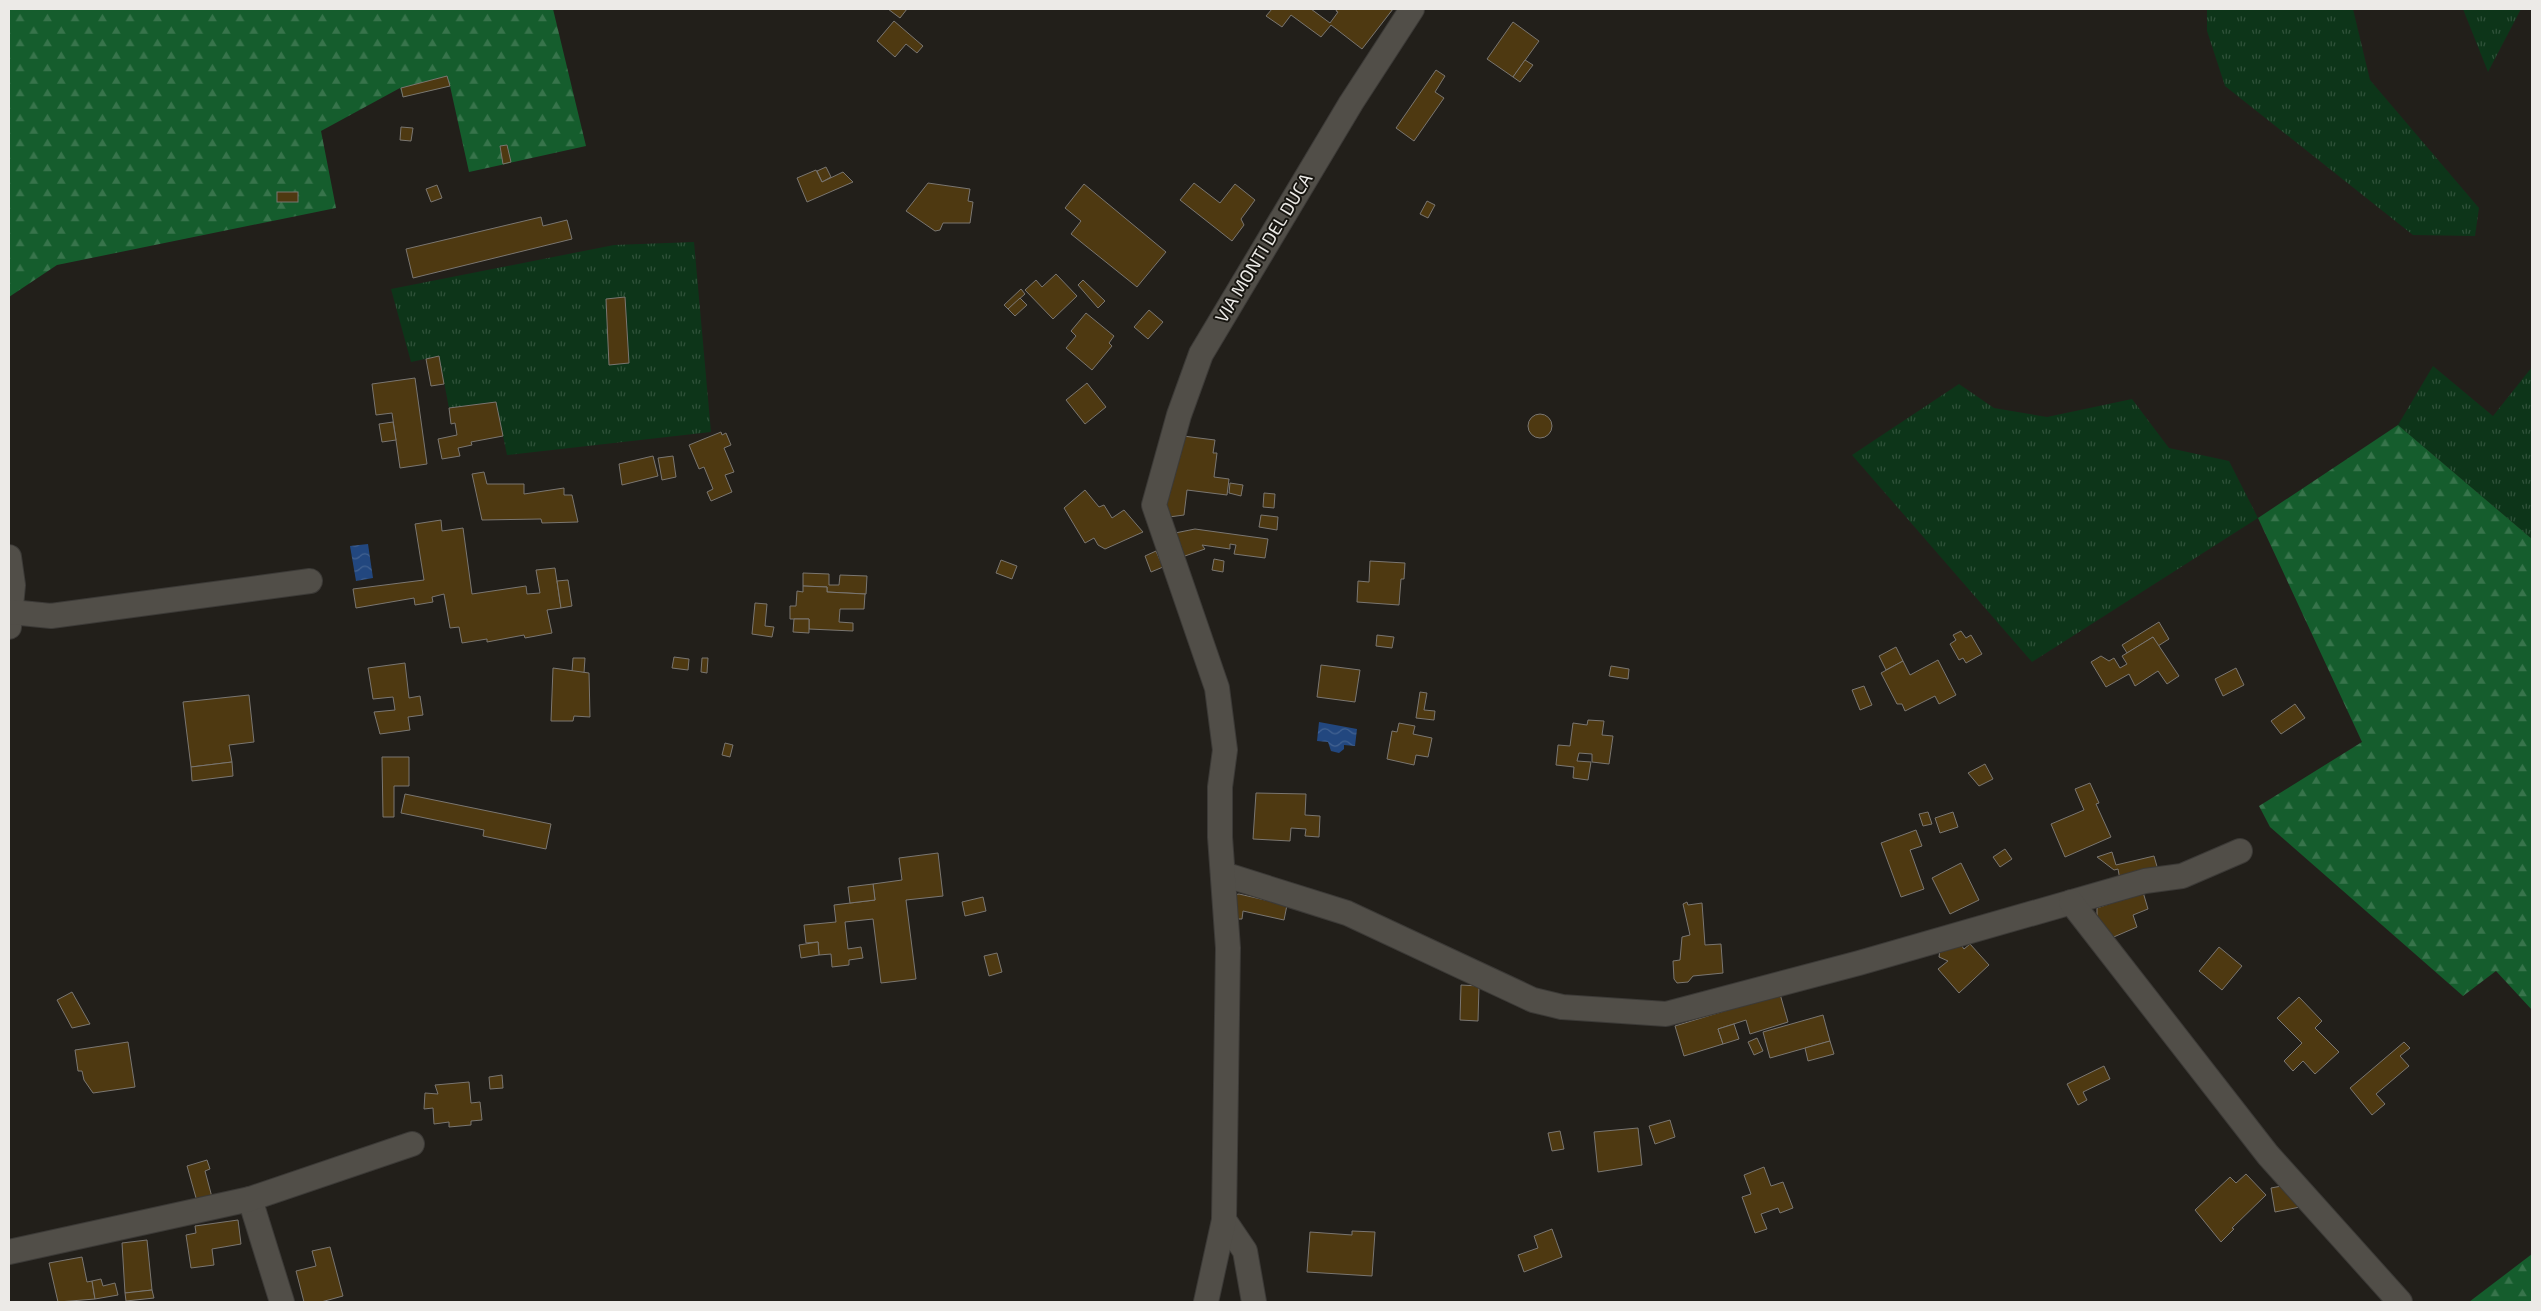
<svg xmlns="http://www.w3.org/2000/svg" width="2541" height="1311" viewBox="0 0 2541 1311" font-family="'Exo 2',sans-serif">
	<style>
		.grass { fill: url(#grass-tufts) }
		.forest { fill: url(#forest-firs) }
		.water { fill: url(#water-waves) }
		.building { fill: #4e3911; stroke: #7a7671 }
		.lines { fill: none; stroke-linecap: round; stroke-linejoin: round }
		.minor-casing { stroke: #3c3a37; stroke-width: 26 }
		.minor { stroke: #514e48; stroke-width: 24 }
		.labels { text-anchor: middle; stroke-width: 4; stroke-linejoin: round; paint-order: stroke }
		.street-label { font-size: 18px; fill: #eceae7; stroke: #181611 }
	</style>
	<defs>
		<pattern id="grass-tufts" width="24" height="20" patternUnits="userSpaceOnUse" patternTransform="scale(1.25)"><rect width="24" height="20" fill="#0d3519"/><path d="M3 7l-1-3M5 7V3M7 7l1-3M15 17l-1-3M17 17v-4M19 17l1-3" fill="none" stroke="#30523a"/></pattern>
		<pattern id="forest-firs" width="22" height="20" patternUnits="userSpaceOnUse" patternTransform="scale(1.25)"><rect width="22" height="20" fill="#155d2d"/><path d="M5 1l3.5 6h-7zM16 11l3.5 6h-7z" fill="#37744b"/></pattern>
		<pattern id="water-waves" width="16" height="10" patternUnits="userSpaceOnUse" patternTransform="scale(1.25)"><rect width="16" height="10" fill="#22477f"/><path d="M0 5q4-4 8 0t8 0" fill="none" stroke="#426291"/></pattern>
	</defs>
	<rect width="100%" height="100%" fill="#221f1a"/>
	<!-- grass -->
	<g class="grass">
		<polygon points="2207,9 2353,9 2370,80 2479,208 2475,236 2413,235 2225,86 2207,31"/>
		<polygon points="2463,9 2521,9 2488,72"/>
		<polygon points="694,242 711,432 507,455 496,402 449,408 439,356 411,362 391,289 614,245"/>
		<polygon points="2433,366 2493,416 2532,367 2532,539 2398,425"/>
		<polygon points="1959,384 1994,408 2047,417 2132,399 2169,448 2229,461 2258,518 2032,662 1852,455"/>
	</g>
	<!-- forest -->
	<g class="forest">
		<polygon points="9,9 553,9 586,146 469,172 450,86 403,97 400,88 321,131 336,208 57,265 9,297"/>
		<polygon points="2398,425 2532,539 2532,1010 2496,971 2463,996 2270,827 2259,806 2362,742 2258,518"/>
		<polygon points="2532,1254 2532,1302 2469,1302"/>
	</g>
	<!-- water -->
	<g class="water">
		<polygon points="368,544 373,578 356,581 350,546"/>
		<polygon points="1319,722 1357,729 1355,746 1344,745 1344,749 1339,753 1331,751 1328,742 1317,741"/>
	</g>
	<!-- building -->
	<g class="building">
		<polygon points="888,9 907,9 900,18"/>
		<polygon points="1272,9 1311,9 1330,23 1338,12 1336,11 1337,9 1393,9 1362,49 1331,25 1321,37 1291,15 1282,27 1266,16"/>
		<polygon points="894,21 923,46 917,53 906,44 895,57 877,41"/>
		<polygon points="1513,22 1539,41 1513,77 1487,59"/>
		<polygon points="1525,60 1533,65 1520,82 1513,77"/>
		<polygon points="1436,70 1445,76 1435,92 1444,98 1414,141 1396,128"/>
		<polygon points="447,76 450,86 403,97 401,88"/>
		<polygon points="401,127 413,128 411,141 400,140"/>
		<polygon points="507,145 511,162 503,164 500,146"/>
		<polygon points="826,167 831,177 822,182 817,171"/>
		<polygon points="816,170 822,182 843,172 853,182 807,202 797,178"/>
		<polygon points="928,183 970,189 968,201 973,202 970,223 943,223 940,230 935,231 906,211"/>
		<polygon points="1194,183 1220,203 1235,184 1255,200 1241,219 1244,225 1232,241 1180,200"/>
		<polygon points="1084,184 1166,252 1137,287 1071,234 1081,221 1065,208"/>
		<polygon points="437,185 442,198 431,202 426,189"/>
		<rect x="277" y="192" width="21" height="10"/>
		<polygon points="1427,201 1435,205 1428,218 1420,214"/>
		<polygon points="541,217 543,226 567,220 572,239 413,278 406,249"/>
		<polygon points="1056,274 1077,296 1053,319 1025,290 1036,280 1042,287"/>
		<polygon points="1083,280 1105,301 1098,308 1078,285"/>
		<polygon points="1021,289 1025,294 1008,309 1004,305"/>
		<polygon points="625,297 629,363 609,365 606,299"/>
		<polygon points="1020,298 1027,305 1015,316 1008,309"/>
		<polygon points="1149,310 1163,322 1148,339 1134,327"/>
		<polygon points="1086,313 1114,336 1109,343 1112,346 1092,370 1066,348 1076,336 1071,331"/>
		<polygon points="439,356 444,384 431,386 426,359"/>
		<polygon points="415,378 427,464 400,468 392,413 376,415 372,384"/>
		<polygon points="1087,383 1106,407 1085,424 1066,400"/>
		<polygon points="496,402 503,436 471,442 472,445 458,448 460,456 442,459 438,439 457,435 455,423 451,424 449,408"/>
		<circle cx="1540" cy="426" r="12"/>
		<polygon points="393,422 396,440 382,442 379,424"/>
		<polygon points="721,432 722,435 726,433 731,445 724,448 734,472 725,475 732,492 711,501 707,492 713,489 704,467 699,469 689,445"/>
		<polygon points="1183,436 1215,440 1213,453 1217,453 1214,477 1229,479 1227,495 1187,490 1184,515 1169,517 1165,513 1173,458"/>
		<polygon points="653,456 658,476 622,485 619,464"/>
		<polygon points="673,456 676,477 662,480 658,458"/>
		<polygon points="484,472 487,484 524,484 524,494 564,488 564,495 572,495 578,522 542,523 541,519 482,520 472,474"/>
		<polygon points="1230,483 1243,485 1241,496 1229,493"/>
		<polygon points="1085,490 1099,507 1104,505 1112,518 1124,510 1143,532 1105,549 1098,545 1094,538 1085,543 1064,508"/>
		<polygon points="1264,493 1275,494 1274,508 1263,507"/>
		<polygon points="1261,515 1278,517 1277,530 1259,527"/>
		<polygon points="441,520 442,531 463,528 472,594 526,586 527,594 540,593 536,570 555,568 561,608 547,610 552,633 525,638 524,635 487,642 487,639 462,643 459,627 450,628 444,594 432,597 433,602 415,605 414,598 356,608 353,589 424,580 415,524"/>
		<polygon points="1195,529 1268,539 1265,558 1234,554 1236,545 1230,544 1230,549 1202,545 1205,549 1182,557 1175,533"/>
		<polygon points="1156,551 1163,567 1151,572 1145,556"/>
		<polygon points="1214,559 1224,561 1223,572 1212,570"/>
		<polygon points="1001,560 1017,566 1012,579 996,573"/>
		<polygon points="1370,561 1405,563 1404,579 1401,579 1399,605 1357,602 1358,581 1369,582"/>
		<polygon points="803,573 829,574 829,585 839,585 840,575 867,576 866,594 827,592 827,587 803,586"/>
		<polygon points="568,580 572,606 561,608 557,581"/>
		<polygon points="803,586 827,587 827,592 865,594 864,609 840,609 839,622 853,623 853,631 809,629 809,619 790,619 790,606 796,606 797,591 803,592"/>
		<polygon points="755,603 767,604 765,626 774,627 772,637 752,634"/>
		<polygon points="794,619 809,619 809,633 793,632"/>
		<polygon points="2159,622 2169,639 2158,646 2153,637 2127,653 2122,645"/>
		<polygon points="1961,631 1966,638 1971,635 1982,654 1966,663 1963,658 1959,660 1950,644 1956,640 1953,635"/>
		<polygon points="1377,635 1394,637 1392,648 1376,646"/>
		<polygon points="2153,637 2179,676 2167,684 2158,671 2135,686 2129,674 2106,687 2091,662 2101,656 2109,661 2114,658 2120,668 2127,664 2122,656"/>
		<polygon points="1896,647 1903,661 1886,670 1879,656"/>
		<polygon points="674,657 689,659 688,670 672,668"/>
		<polygon points="573,658 585,658 584,673 572,672"/>
		<polygon points="702,658 708,658 707,673 701,672"/>
		<polygon points="1938,660 1956,695 1939,704 1935,696 1905,711 1902,704 1897,704 1881,673 1903,661 1910,675"/>
		<polygon points="405,663 409,698 420,696 423,715 408,717 410,730 380,734 374,712 395,710 393,697 373,699 368,668"/>
		<polygon points="1321,665 1360,670 1355,702 1317,697"/>
		<polygon points="1611,666 1629,669 1628,679 1609,676"/>
		<polygon points="553,668 589,673 590,717 574,716 573,721 551,721"/>
		<polygon points="2236,668 2244,685 2223,696 2215,679"/>
		<polygon points="1864,686 1872,705 1860,710 1852,690"/>
		<polygon points="1420,692 1427,693 1424,710 1435,711 1434,720 1416,718"/>
		<polygon points="249,695 254,742 229,745 232,762 191,767 183,702"/>
		<polygon points="2295,704 2305,718 2281,734 2271,721"/>
		<polygon points="1588,720 1604,721 1602,735 1613,736 1609,764 1592,762 1592,754 1579,753 1577,761 1591,762 1588,780 1573,778 1574,767 1556,765 1558,745 1570,746 1573,723 1587,725"/>
		<polygon points="1399,723 1415,726 1413,734 1432,738 1428,757 1416,755 1414,765 1387,759 1392,731 1397,732"/>
		<polygon points="725,743 733,745 730,757 722,755"/>
		<polygon points="382,757 409,757 409,786 394,786 394,817 383,817"/>
		<polygon points="232,762 233,776 192,781 191,767"/>
		<polygon points="1985,764 1993,779 1979,786 1968,773"/>
		<polygon points="2090,783 2099,803 2096,804 2111,837 2065,857 2051,824 2084,810 2075,789"/>
		<polygon points="1256,793 1306,794 1305,815 1320,816 1319,837 1305,836 1306,829 1291,828 1290,841 1253,839"/>
		<polygon points="405,794 551,824 546,849 483,836 484,830 401,813"/>
		<polygon points="1928,812 1932,824 1923,826 1919,814"/>
		<polygon points="1953,812 1958,827 1940,833 1935,818"/>
		<polygon points="1916,830 1922,846 1910,850 1924,889 1901,897 1881,843"/>
		<polygon points="2005,849 2012,859 2000,867 1993,857"/>
		<polygon points="2112,852 2116,865 2154,856 2158,870 2120,880 2118,869 2114,870 2097,857"/>
		<polygon points="938,853 943,896 906,900 916,979 881,983 873,919 845,922 848,949 861,947 863,958 849,960 849,965 832,967 831,954 819,955 818,942 806,943 804,925 836,922 834,905 875,900 873,884 902,880 899,858"/>
		<polygon points="1961,863 1979,900 1950,914 1932,878"/>
		<polygon points="873,884 875,900 850,903 848,887"/>
		<polygon points="2143,892 2148,909 2133,915 2137,927 2109,939 2097,916 2097,908"/>
		<polygon points="1239,894 1287,905 1284,920 1243,911 1242,919 1235,919 1233,895"/>
		<polygon points="983,897 986,911 965,916 962,902"/>
		<polygon points="1687,902 1688,905 1702,903 1705,945 1721,944 1723,973 1693,976 1688,982 1677,983 1674,979 1673,961 1680,960 1682,937 1690,935 1683,904"/>
		<polygon points="1958,941 1964,949 1970,944 1989,965 1959,993 1938,969 1948,961 1939,957 1940,949"/>
		<polygon points="818,942 819,955 801,958 799,945"/>
		<polygon points="2219,947 2242,966 2222,990 2199,971"/>
		<polygon points="997,953 1002,972 989,976 984,956"/>
		<polygon points="1461,985 1479,986 1478,1021 1460,1020"/>
		<polygon points="72,992 90,1024 72,1028 57,1000"/>
		<polygon points="1780,994 1788,1022 1750,1034 1746,1020 1718,1029 1723,1044 1684,1056 1675,1026"/>
		<polygon points="2299,997 2322,1021 2315,1028 2339,1052 2315,1074 2303,1061 2293,1071 2284,1061 2302,1043 2277,1018"/>
		<polygon points="1823,1015 1830,1041 1770,1058 1763,1032"/>
		<polygon points="1734,1024 1739,1039 1723,1044 1718,1029"/>
		<polygon points="1757,1038 1763,1051 1754,1055 1748,1042"/>
		<polygon points="1830,1041 1834,1054 1808,1061 1805,1048"/>
		<polygon points="128,1042 135,1087 93,1093 84,1080 82,1071 78,1071 75,1050"/>
		<polygon points="2404,1042 2410,1048 2400,1056 2409,1066 2376,1094 2385,1104 2372,1115 2350,1088"/>
		<polygon points="2104,1066 2110,1079 2083,1092 2087,1100 2078,1105 2067,1084"/>
		<polygon points="502,1075 503,1088 490,1089 489,1077"/>
		<polygon points="469,1082 471,1103 480,1102 482,1120 471,1121 471,1125 449,1127 449,1122 434,1124 433,1108 424,1109 425,1093 438,1094 435,1085"/>
		<polygon points="1670,1120 1675,1137 1655,1144 1649,1126"/>
		<polygon points="1638,1128 1642,1165 1598,1172 1594,1132"/>
		<polygon points="1560,1131 1564,1149 1552,1151 1548,1133"/>
		<polygon points="207,1160 210,1169 205,1171 213,1201 198,1205 187,1166"/>
		<polygon points="1764,1167 1771,1186 1783,1182 1793,1208 1780,1213 1778,1208 1761,1214 1767,1229 1755,1233 1742,1197 1751,1194 1744,1175"/>
		<polygon points="2246,1174 2266,1195 2232,1228 2234,1229 2221,1242 2195,1210 2230,1177 2236,1183"/>
		<polygon points="2287,1185 2305,1206 2275,1212 2271,1188"/>
		<polygon points="238,1220 241,1244 212,1249 214,1265 191,1268 186,1235 196,1233 195,1226"/>
		<polygon points="1552,1229 1562,1257 1524,1272 1518,1255 1538,1248 1534,1236"/>
		<polygon points="1352,1231 1375,1232 1372,1276 1307,1272 1310,1232 1352,1235"/>
		<polygon points="147,1240 152,1290 125,1293 122,1243"/>
		<polygon points="330,1247 343,1296 321,1302 304,1302 296,1271 316,1266 312,1251"/>
		<polygon points="82,1257 87,1282 92,1281 95,1299 58,1302 49,1263"/>
		<polygon points="101,1279 103,1286 115,1283 118,1295 95,1299 92,1281"/>
		<polygon points="152,1290 154,1298 126,1301 125,1293"/>
	</g>
	<g class="lines">
		<defs>
			<g id="minor">
				<polyline points="9,557 13,585 9,627"/>
				<polyline points="11,612 51,616 310,581"/>
				<polyline points="1223,874 1347,913 1533,1000 1562,1007 1666,1014 1859,963 2145,881 2182,876 2240,851"/>
				<polyline points="2071,902 2268,1155 2400,1302"/>
				<polyline points="250,1199 282,1302"/>
				<polyline points="1224,1220 1245,1251 1254,1302"/>
				<polyline points="9,1252 250,1199 412,1144"/>
				<polyline points="1206,1302 1224,1220 1228,948 1220,837 1220,787 1225,750 1217,688 1154,505 1179,415 1201,354 1351,103 1412,9"/>
			</g>
		</defs>
		<!-- minor casing -->
		<use href="#minor" class="minor-casing"/>
		<!-- minor -->
		<use href="#minor" class="minor"/>
	</g>
	<g class="labels">
		<!-- street labels -->
		<g class="street-label">
			<text transform="translate(1264 248) rotate(-59)" y="6">VIA MONTI DEL DUCA</text>
		</g>
	</g>
	<!-- border -->
	<rect width="2541" height="1311" fill="none" stroke="#eceae7" stroke-width="20"/>
</svg>
